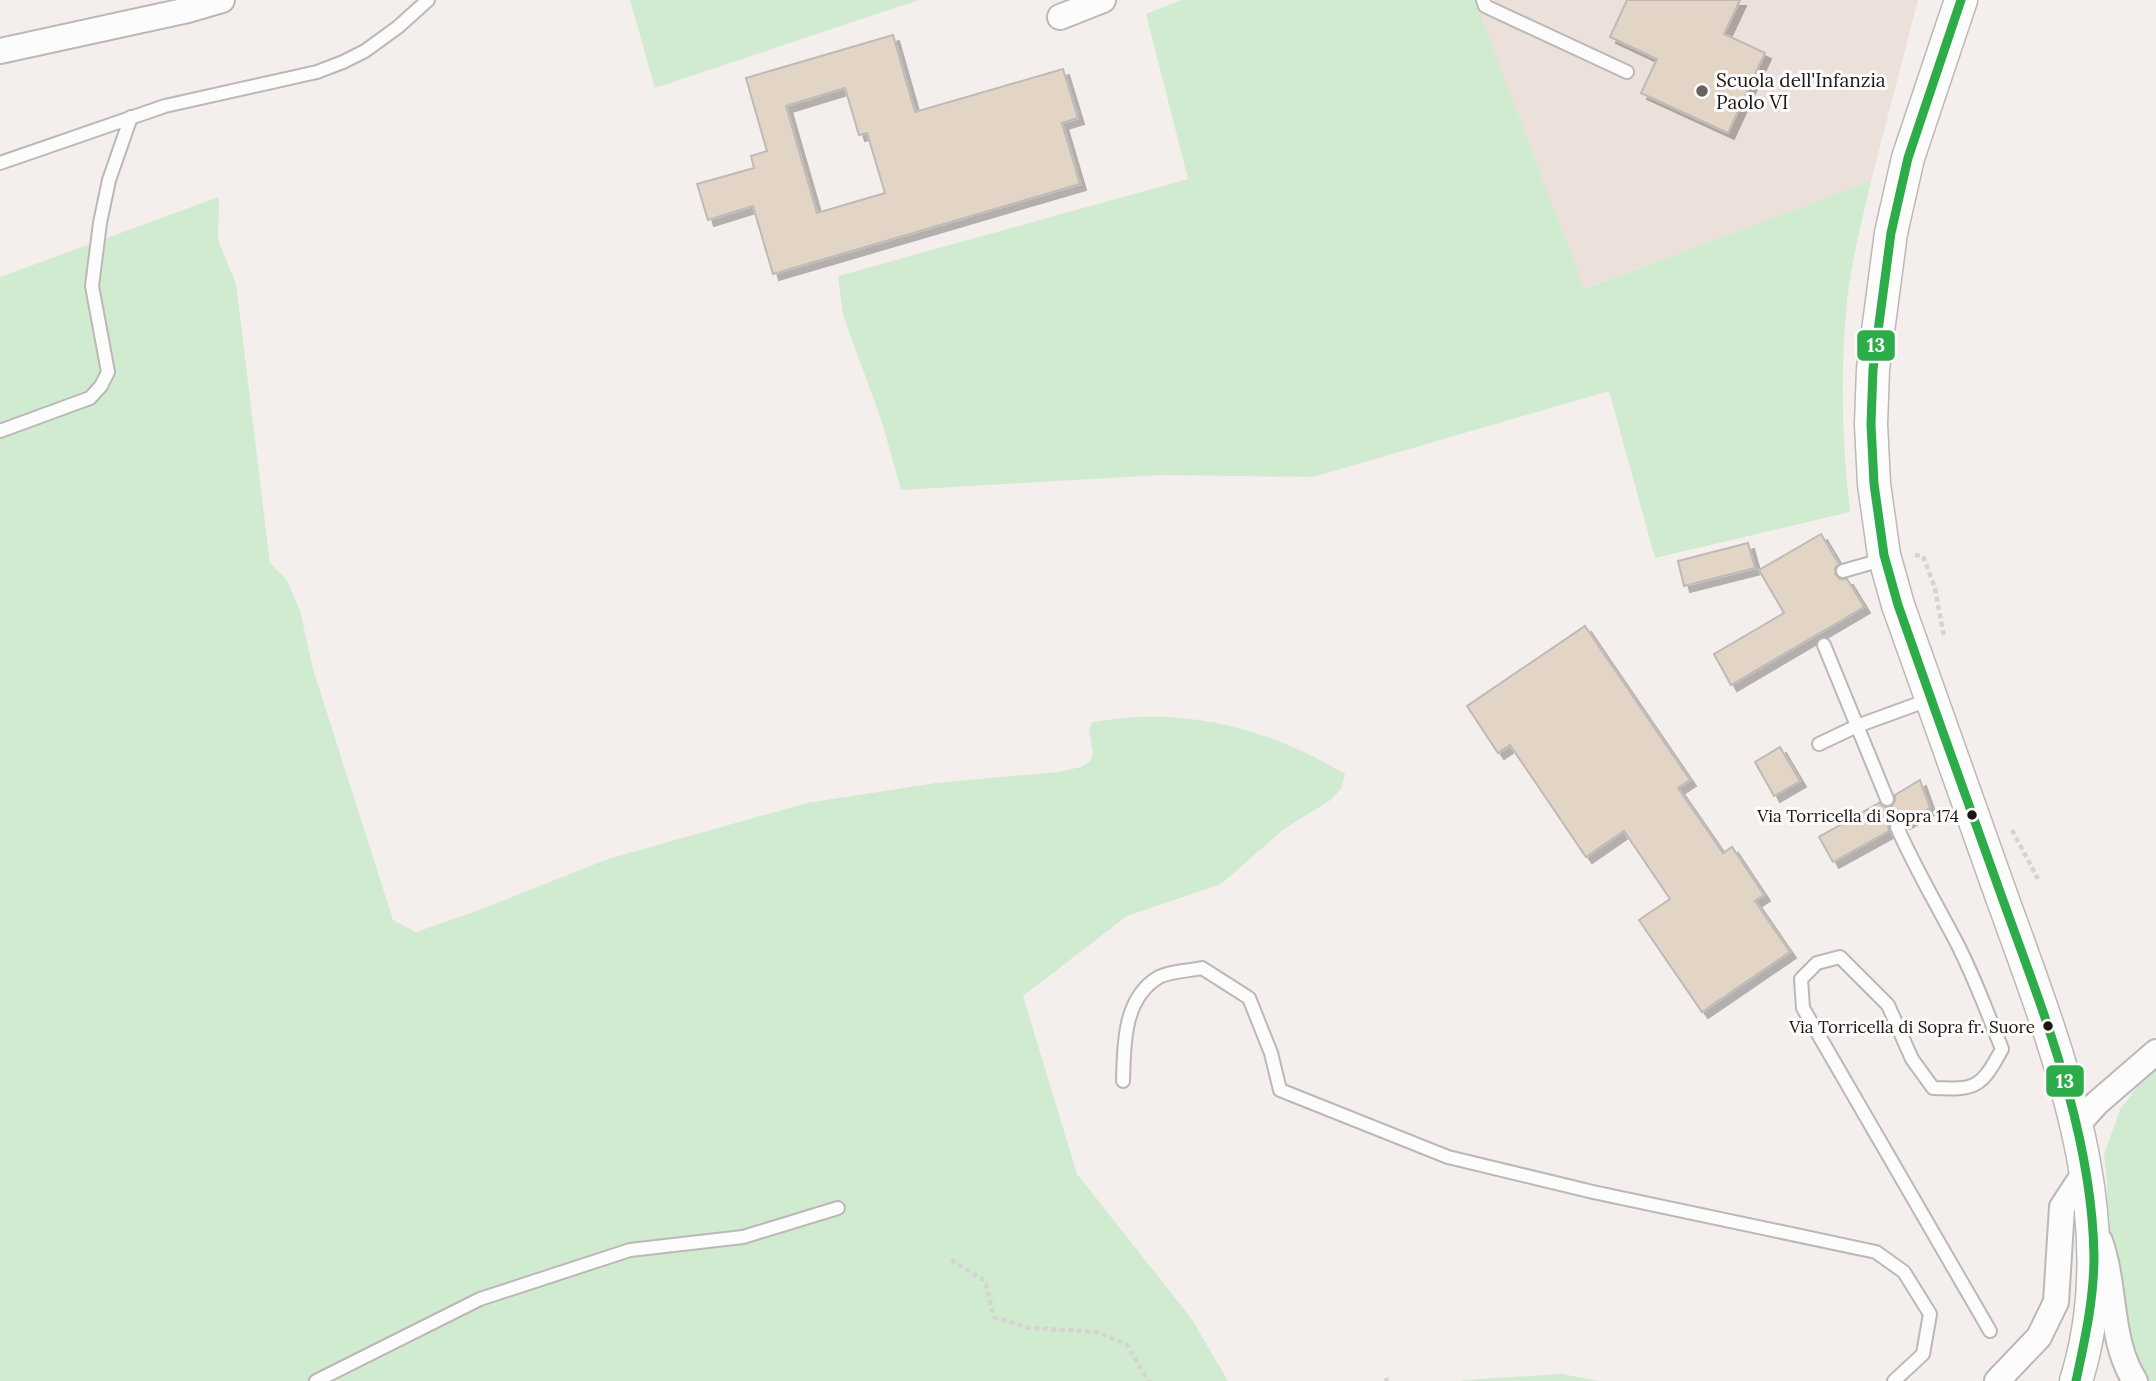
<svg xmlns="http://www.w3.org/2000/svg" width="2156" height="1381" viewBox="0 0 2156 1381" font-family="Lora,serif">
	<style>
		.built { fill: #ece0da }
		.green { fill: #d1ebd0 }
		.building { fill: #e2d5c6; stroke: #bebab8; stroke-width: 2; fill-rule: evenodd; filter: url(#shadow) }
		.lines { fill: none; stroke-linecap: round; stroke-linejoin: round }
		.service-casing { stroke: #bcb8b6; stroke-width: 16 }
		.minor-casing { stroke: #bcb8b6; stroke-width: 28 }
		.tertiary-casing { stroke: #bcb8b6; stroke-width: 35 }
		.path { stroke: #d5d4d2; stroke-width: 4.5; stroke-dasharray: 5 3.5; stroke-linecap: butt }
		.service { stroke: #fdfcfc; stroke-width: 12 }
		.minor { stroke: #fdfcfc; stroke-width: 24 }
		.tertiary { stroke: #fdfcfc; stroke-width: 32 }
		.bus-1-casing { stroke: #fefcfb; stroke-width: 14 }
		.bus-1 { stroke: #2dac4a; stroke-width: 9 }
		.poi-dot { fill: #666260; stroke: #fefcfb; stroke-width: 2.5 }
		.bus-dot { fill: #1a1715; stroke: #fefcfb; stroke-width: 2.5 }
		.labels { text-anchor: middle; stroke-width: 6; stroke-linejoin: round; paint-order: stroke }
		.bus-label { font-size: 17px; fill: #1a1715; stroke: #fefcfb; text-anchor: end }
		.poi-label { font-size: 19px; fill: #1a1715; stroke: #fefcfb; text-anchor: start }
		.line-badge { stroke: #fefcfb; stroke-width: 2.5 }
		.badge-label { font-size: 19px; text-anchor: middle; font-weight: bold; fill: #fff }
	</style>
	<defs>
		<filter id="shadow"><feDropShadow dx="6" dy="6" stdDeviation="0" flood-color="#0004"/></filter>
	</defs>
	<rect width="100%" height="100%" fill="#f4eeec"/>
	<!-- built -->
	<polygon class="built" points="1475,0 1918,0 1871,181 1583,289"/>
	<!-- green -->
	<g class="green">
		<polygon points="630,0 919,0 655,88"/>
		<path d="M1181,0H1475L1584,289L1871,181C1862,221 1851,262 1847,302C1840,372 1842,443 1850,512L1655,558L1609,391L1313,477L1161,475L901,490L882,422L843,315L838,276L1188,179L1146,14Z"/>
		<path d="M219,197L218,240L236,284L270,563L286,579L300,610L313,669L393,920L416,932L474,912L608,859L807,803L936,783L1058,772L1081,767L1090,761L1093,753L1089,729L1093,722C1184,706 1266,727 1345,774L1341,789L1329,801L1284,829L1221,884L1127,916L1023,996L1077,1174L1191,1318L1228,1381H0V277Z"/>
		<polygon points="2156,1069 2156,1381 2146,1381 2127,1335 2106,1213 2107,1181 2104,1154 2121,1108 2141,1082"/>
		<polygon points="1562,1374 1600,1381 1459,1381 1465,1380"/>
	</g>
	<!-- building -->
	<g class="building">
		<polygon points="1627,0 1740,0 1724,34 1765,53 1728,133 1641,93 1657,59 1610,37"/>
		<path d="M893,35L915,112L1063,69L1078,118L1062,123L1080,184L773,274L753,206L708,220L697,184L754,168L751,156L767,151L746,78ZM845,88L859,135L867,133L885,193L817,213L786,106Z"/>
		<polygon points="1821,534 1839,564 1835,568 1835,574 1840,579 1847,579 1864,607 1731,685 1714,654 1784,613 1759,570"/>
		<polygon points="1748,543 1755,568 1684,586 1678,561"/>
		<polygon points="1585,626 1690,780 1678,788 1723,853 1732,847 1764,895 1755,901 1790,952 1702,1012 1639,920 1670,899 1624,831 1586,857 1510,745 1498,753 1467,706"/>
		<polygon points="1780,747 1800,781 1774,796 1755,762"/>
		<polygon points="1920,780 1930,808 1904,823 1899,818 1893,819 1888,825 1889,831 1833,862 1819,837 1879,803 1885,807 1891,807 1895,801 1895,795"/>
	</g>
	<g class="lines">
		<defs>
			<g id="service">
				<polyline points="1483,0 1485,6 1627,72"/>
				<polyline points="0,163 165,106 317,72 343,62 365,51 398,27 428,0"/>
				<polyline points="0,431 90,398 101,386 108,372 92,286 100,223 109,180 131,117"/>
				<polyline points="1843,571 1885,559"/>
				<polyline points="1824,645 1887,799"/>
				<polyline points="1819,744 1857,726 1931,699"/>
				<path d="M1897,827C1913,864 1933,898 1952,934C1972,970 1986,1010 2002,1049C1981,1088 1976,1090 1933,1088L1912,1059L1888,1005L1840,957L1817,963L1801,979L1803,1008L1990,1331"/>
				<path d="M1123,1081C1124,1045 1123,998 1159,977C1170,971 1189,971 1202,968L1249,998L1271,1053L1280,1090L1448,1157L1593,1192L1876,1252L1904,1272L1930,1314L1923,1354L1894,1381"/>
				<polyline points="316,1381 480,1299 630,1250 743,1237 838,1208"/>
			</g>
			<g id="minor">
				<polyline points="1060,17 1103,0"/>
				<polyline points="0,51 188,10 222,0"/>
				<polyline points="2077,1125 2097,1103 2156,1052"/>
				<path d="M2100,1241C2116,1285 2109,1341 2135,1381"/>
				<polyline points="1997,1381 2039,1337 2056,1302 2062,1207 2085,1172"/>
			</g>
			<path id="tertiary" d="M1961,0L1908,158L1891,233L1873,369L1871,424L1874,484L1884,555L1898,605C1931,699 1965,794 1999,889C2054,1043 2128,1216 2076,1381"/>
		</defs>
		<!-- service casing -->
		<use href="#service" class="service-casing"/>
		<!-- minor casing -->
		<use href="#minor" class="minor-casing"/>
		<!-- tertiary casing -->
		<use href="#tertiary" class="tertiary-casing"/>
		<!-- path -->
		<g class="path">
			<polyline points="1915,555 1923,556 1935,588 1944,637"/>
			<polyline points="2012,830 2038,879"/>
			<polyline points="951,1260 985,1281 994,1317 1029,1328 1097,1332 1127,1345 1148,1381"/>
			<polyline points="1386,1378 1387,1381"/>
		</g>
		<!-- service -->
		<use href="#service" class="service"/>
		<!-- minor -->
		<use href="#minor" class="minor"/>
		<!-- tertiary -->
		<use href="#tertiary" class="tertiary"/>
		<defs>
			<path id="bus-1" d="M1961,0L1908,158L1891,233L1873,369L1871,424L1874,484L1884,555L1898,605C1931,700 1965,794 1999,889C2041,1007 2092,1129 2094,1256C2094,1299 2085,1339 2076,1381"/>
		</defs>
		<!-- bus-1 casing -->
		<use href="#bus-1" class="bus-1-casing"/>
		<!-- bus-1 -->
		<use href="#bus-1" class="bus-1"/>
	</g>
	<!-- markers -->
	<circle class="poi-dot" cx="1702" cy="91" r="7"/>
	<g class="bus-dot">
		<circle cx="1972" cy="815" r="6"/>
		<circle cx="2048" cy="1026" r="6"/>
	</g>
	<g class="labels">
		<!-- bus labels -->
		<g class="bus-label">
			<text x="1959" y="822">Via Torricella di Sopra 174</text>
			<text x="2035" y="1033">Via Torricella di Sopra fr. Suore</text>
		</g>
		<!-- poi labels -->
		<g class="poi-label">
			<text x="1716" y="87">Scuola dell'Infanzia<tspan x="1716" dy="22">Paolo VI</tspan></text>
		</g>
	</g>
	<g class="line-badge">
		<rect x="1856" y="329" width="40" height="33" rx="7" fill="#2dac4a"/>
		<rect x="2045" y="1064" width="40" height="34" rx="7" fill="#2dac4a"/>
	</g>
	<g class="badge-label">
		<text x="1876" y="352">13</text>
		<text x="2065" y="1088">13</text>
	</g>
</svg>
